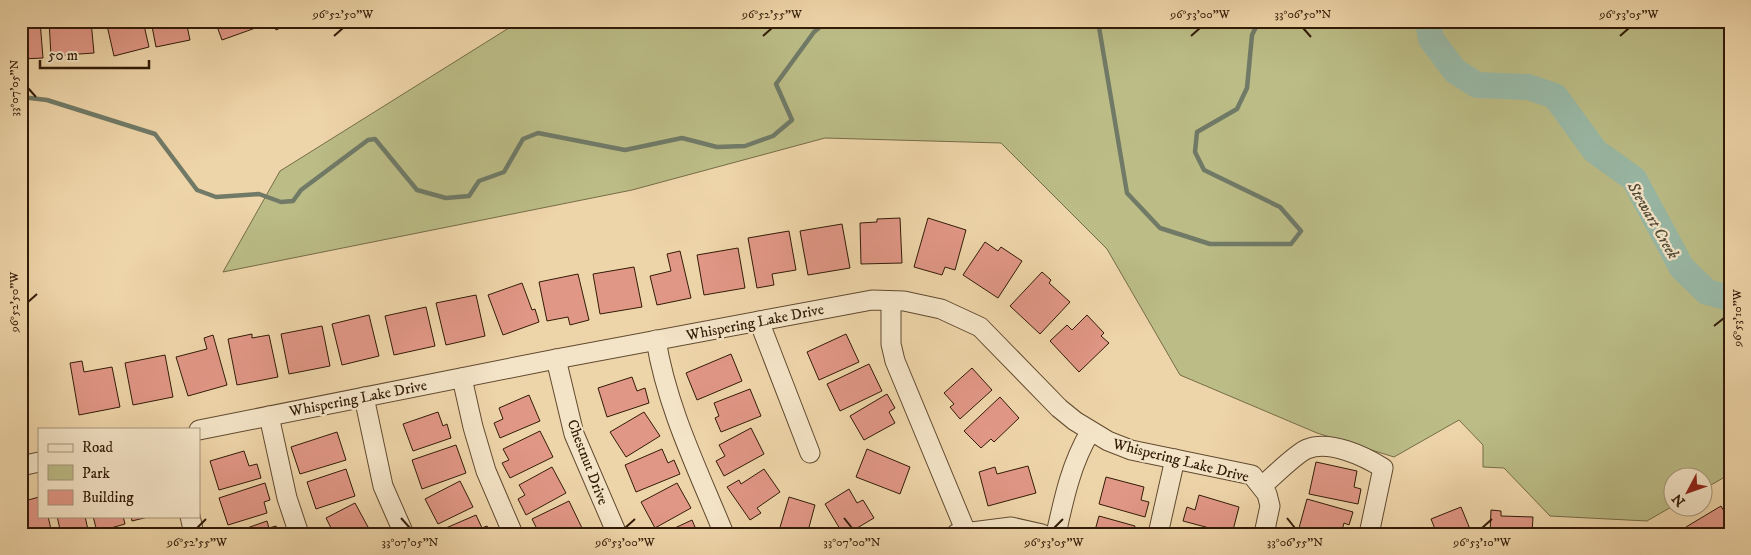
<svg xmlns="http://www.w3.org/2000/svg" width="1751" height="555" viewBox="0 0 1751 555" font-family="'IM FELL DW Pica',serif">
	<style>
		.green { fill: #bbbc86; stroke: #766c46 }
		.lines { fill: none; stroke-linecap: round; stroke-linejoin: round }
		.stream { stroke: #707a67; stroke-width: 4.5 }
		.river { stroke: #99b9a7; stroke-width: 26 }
		.building { fill: #e19786; stroke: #321b07 }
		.minor-casing { stroke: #614a30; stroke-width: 21 }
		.minor { stroke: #f4e4c7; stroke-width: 19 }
		.ticks { fill: none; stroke: #321b07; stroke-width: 2 }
		.labels { text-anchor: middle; stroke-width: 4.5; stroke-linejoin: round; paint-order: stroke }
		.street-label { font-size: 15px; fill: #321b07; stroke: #f4e4c7 }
		.water-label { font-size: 16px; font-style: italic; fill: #514a37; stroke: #f4e4c7 }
		.neatline { fill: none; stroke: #321b07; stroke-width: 2 }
		.ticks-label { font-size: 12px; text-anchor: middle; fill: #321b07 }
	</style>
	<rect width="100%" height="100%" fill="#eed5a9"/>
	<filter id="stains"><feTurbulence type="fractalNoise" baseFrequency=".004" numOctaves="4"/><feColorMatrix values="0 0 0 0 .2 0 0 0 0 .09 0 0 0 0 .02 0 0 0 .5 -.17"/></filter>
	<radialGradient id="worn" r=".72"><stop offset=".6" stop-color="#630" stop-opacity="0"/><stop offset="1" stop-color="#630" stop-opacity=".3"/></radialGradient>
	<!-- green -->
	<polygon class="green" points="520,21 1730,21 1730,474 1704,489 1704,478 1674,478 1673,506 1647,521 1550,516 1504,468 1483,467 1483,445 1459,420 1394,457 1317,433 1180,375 1107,249 1001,143 825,138 632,190 223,272 280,171"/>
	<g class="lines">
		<!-- stream -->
		<g class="stream">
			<polyline points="1098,21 1127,193 1160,228 1210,244 1291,244 1301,231 1280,207 1204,170 1195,152 1197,132 1237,109 1247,88 1252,35 1259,21"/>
			<polyline points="21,97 47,100 155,134 197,190 216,197 259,194 281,202 293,201 301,190 368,140 375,139 417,190 446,198 469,196 479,181 504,172 523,139 538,133 625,150 682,138 717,147 745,146 773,136 792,120 776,84 814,32 827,21"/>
		</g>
		<!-- river -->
		<polyline class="river" points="1428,21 1431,39 1455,71 1477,85 1528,87 1555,96 1595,151 1634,179 1682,268 1707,292 1730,298"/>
	</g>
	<!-- building -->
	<g class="building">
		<polygon points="21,21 40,21 43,58 21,59"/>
		<polygon points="49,21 91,21 94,53 51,56"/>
		<polygon points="106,21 143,21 149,47 114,56"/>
		<polygon points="151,21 186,21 190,40 156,47"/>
		<polygon points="215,21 260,21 261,26 222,40"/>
		<polygon points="272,21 296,21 276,30"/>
		<polygon points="900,218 902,263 861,264 860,223 877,222 877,219"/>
		<polygon points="928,218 966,230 955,270 945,267 942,275 914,267"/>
		<polygon points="842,224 850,268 808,275 800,231"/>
		<polygon points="789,231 796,270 772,274 774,285 757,288 748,238"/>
		<polygon points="985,242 998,251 1001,247 1022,261 998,298 963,275"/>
		<polygon points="738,248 745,288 704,295 697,255"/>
		<polygon points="680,251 691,298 657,305 650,276 671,271 667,254"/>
		<polygon points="634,267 642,307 600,314 593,274"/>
		<polygon points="1042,272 1051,280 1049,283 1070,302 1040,334 1010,306"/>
		<polygon points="578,274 589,320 570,325 568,317 547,321 539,282"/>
		<polygon points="522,283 532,310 535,309 539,322 503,335 488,295"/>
		<polygon points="476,295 485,336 446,345 436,303"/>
		<polygon points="426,307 435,346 394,355 385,316"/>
		<polygon points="369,315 379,356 342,365 332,324"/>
		<polygon points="1087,315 1104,333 1101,336 1109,343 1079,372 1050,341 1067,325 1072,330"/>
		<polygon points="322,326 330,366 289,374 281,334"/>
		<polygon points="252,334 252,338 269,335 278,377 237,385 228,339"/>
		<polygon points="846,334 859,362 819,380 807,352"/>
		<polygon points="213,335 227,385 188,396 176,357 207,349 204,338"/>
		<polygon points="731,354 742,381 697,400 686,373"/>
		<polygon points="165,355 173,397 133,405 125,363"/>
		<polygon points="82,361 84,372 112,367 120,407 79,415 70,363"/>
		<polygon points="869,364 882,391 840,411 827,384"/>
		<polygon points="972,368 992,390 960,419 950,407 954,404 944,393"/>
		<polygon points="632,377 637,391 645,388 649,403 607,417 598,388"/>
		<polygon points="750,389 761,416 721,432 715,418 719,416 714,403"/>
		<polygon points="887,394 895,408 889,412 895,423 864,440 850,416"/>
		<polygon points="529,395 540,421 500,438 494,423 503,419 499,408"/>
		<polygon points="1000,397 1019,418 994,442 991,439 981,448 964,431"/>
		<polygon points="438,412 443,426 447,424 451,438 413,451 403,424"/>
		<polygon points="644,412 660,436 626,457 610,432"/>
		<polygon points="751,428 764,454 724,476 716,461 725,456 719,445"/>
		<polygon points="540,431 553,457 510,478 502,463 509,460 503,449"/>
		<polygon points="337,432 346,460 300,474 291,447"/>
		<polygon points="456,445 466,473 422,489 412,460"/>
		<polygon points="662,449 668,463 674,460 680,474 636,492 625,465"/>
		<polygon points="867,449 910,467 900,494 856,477"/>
		<polygon points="244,451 249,466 257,464 261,478 219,490 210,461"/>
		<polygon points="1316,462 1357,471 1354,487 1361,489 1358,504 1309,494"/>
		<polygon points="1028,466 1036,493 988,506 979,472 995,467 997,474"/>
		<polygon points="552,467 566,493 526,515 518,499 525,495 519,485"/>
		<polygon points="346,469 355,496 316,509 307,482"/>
		<polygon points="764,469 780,492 757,508 761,513 750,520 727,487 739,480 741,484"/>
		<polygon points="1106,477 1144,487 1141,500 1149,502 1145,517 1099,504"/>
		<polygon points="460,481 473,507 438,524 425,499"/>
		<polygon points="265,483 270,500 264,502 267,513 228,525 219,498"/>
		<polygon points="677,483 691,508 655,528 641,502"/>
		<polygon points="849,489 857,503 863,500 874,518 847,534 843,534 825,504"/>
		<polygon points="1199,495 1239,507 1232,534 1183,521 1187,507 1195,510"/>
		<polygon points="39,497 39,516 48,516 52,534 22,534 21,502"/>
		<polygon points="789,497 815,505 808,531 814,534 778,534"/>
		<polygon points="1307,499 1353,512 1349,525 1344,523 1341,534 1321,534 1299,528"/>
		<polygon points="569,501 582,528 570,534 532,534 538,531 532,519"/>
		<polygon points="355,503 368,527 356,534 321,534 331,528 326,518"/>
		<polygon points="1721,506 1730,521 1730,534 1690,534 1686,527"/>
		<polygon points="1461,507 1472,534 1437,534 1431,519"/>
		<polygon points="1491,510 1501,511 1501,516 1533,517 1532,534 1490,534"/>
		<polygon points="476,515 482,528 487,526 491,534 440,534 439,531"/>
		<polygon points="57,516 85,516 88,530 61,534"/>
		<polygon points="93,516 123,516 125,524 97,532"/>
		<polygon points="131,516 152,516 132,521"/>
		<polygon points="1099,516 1135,526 1133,534 1094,534"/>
		<polygon points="692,520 698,534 662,534"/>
		<polygon points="267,521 269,528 276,526 279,534 230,534"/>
		<polygon points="1540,530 1581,531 1581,534 1540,534"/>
	</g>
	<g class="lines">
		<defs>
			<g id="minor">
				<polyline points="891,301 891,344 895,361 966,532"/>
				<polyline points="759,321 810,453"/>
				<path d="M656,340C667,408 698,470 724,534"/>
				<polyline points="556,359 574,434 617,534"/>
				<polyline points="462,378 473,427 486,471 513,534"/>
				<polyline points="364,397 383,486 404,534"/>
				<polyline points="269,416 287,498 299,534"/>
				<polyline points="199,430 556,359 872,300 904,301 941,309 980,327 1059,408 1075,421 1108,441 1131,450 1252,475 1267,494 1270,506 1264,534"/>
				<polyline points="21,466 39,462"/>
				<path d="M1262,486C1273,477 1295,454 1307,449C1330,440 1364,456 1383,468L1369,534"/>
				<polyline points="190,516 194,534"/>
				<polyline points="956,534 1011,527 1042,534"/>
				<path d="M1056,534C1064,498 1071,464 1090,432"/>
				<polyline points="1158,534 1175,459"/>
			</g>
		</defs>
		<!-- minor casing -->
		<use href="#minor" class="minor-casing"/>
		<!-- minor -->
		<use href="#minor" class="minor"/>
	</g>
	<!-- ticks -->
	<path class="ticks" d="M1303,28L1311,37M334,36L343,28M763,36L772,28M1191,36L1200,28M1620,36L1629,28M28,88L36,97M28,302L37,294M1714,326L1724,318M401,518L410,528M844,518L852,528M1287,518L1295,528M197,528L206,519M625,528L635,519M1054,528L1063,519M1482,528L1492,519"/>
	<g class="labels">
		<!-- street labels -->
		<g class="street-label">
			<text transform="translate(755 322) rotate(-11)" y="5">Whispering Lake Drive</text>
			<text transform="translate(358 398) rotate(-11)" y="5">Whispering Lake Drive</text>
			<text transform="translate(1181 460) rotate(14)" y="5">Whispering Lake Drive</text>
			<text transform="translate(588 462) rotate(69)" y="5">Chestnut Drive</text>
		</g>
		<!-- water labels -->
		<g class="water-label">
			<text transform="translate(1654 220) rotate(60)" y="6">Stewart Creek</text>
		</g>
	</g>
	<!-- margin -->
	<rect width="1751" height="555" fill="none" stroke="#eed5a9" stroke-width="55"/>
	<!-- legend -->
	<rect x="38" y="428" width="162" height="90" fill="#f4e4c7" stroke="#a6947a"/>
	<rect x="48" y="444" width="25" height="8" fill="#f4e4c7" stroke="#a6947a"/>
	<text x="82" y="452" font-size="15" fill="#321b07">Road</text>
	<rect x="48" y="465" width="25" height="15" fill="#bbbc86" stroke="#a6947a"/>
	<text x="82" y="478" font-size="15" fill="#321b07">Park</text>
	<rect x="48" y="490" width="25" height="15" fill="#e19786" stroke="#a6947a"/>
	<text x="82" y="502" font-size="15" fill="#321b07">Building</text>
	<!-- north arrow -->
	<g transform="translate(1688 492) rotate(229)"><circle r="24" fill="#f4e4c7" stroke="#a6947a"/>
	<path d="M0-4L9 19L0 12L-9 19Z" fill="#8f2418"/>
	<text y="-8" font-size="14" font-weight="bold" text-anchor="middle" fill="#321b07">N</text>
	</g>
	<!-- scale -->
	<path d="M40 60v8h109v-8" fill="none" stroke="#321b07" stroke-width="2.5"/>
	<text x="48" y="60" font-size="15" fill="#321b07" stroke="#f4e4c7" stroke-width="4" paint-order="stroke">50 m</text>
	<rect x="28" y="28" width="1696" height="500" class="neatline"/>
	<g class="ticks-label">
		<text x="343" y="18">96°52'50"W</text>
		<text x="772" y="18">96°52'55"W</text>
		<text x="1200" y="18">96°53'00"W</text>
		<text x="1303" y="18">33°06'50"N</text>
		<text x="1629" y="18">96°53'05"W</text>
		<text transform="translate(14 88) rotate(-90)" y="4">33°07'05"N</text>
		<text transform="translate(14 302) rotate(-90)" y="4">96°52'50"W</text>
		<text transform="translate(1737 318) rotate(-90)" y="4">96°53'10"W</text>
		<text x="197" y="546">96°52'55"W</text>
		<text x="410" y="546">33°07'05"N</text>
		<text x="625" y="546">96°53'00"W</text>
		<text x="852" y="546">33°07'00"N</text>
		<text x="1054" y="546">96°53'05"W</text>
		<text x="1295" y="546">33°06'55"N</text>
		<text x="1482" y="546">96°53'10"W</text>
	</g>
	<rect width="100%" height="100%" filter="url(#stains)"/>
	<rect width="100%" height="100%" fill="url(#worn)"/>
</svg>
